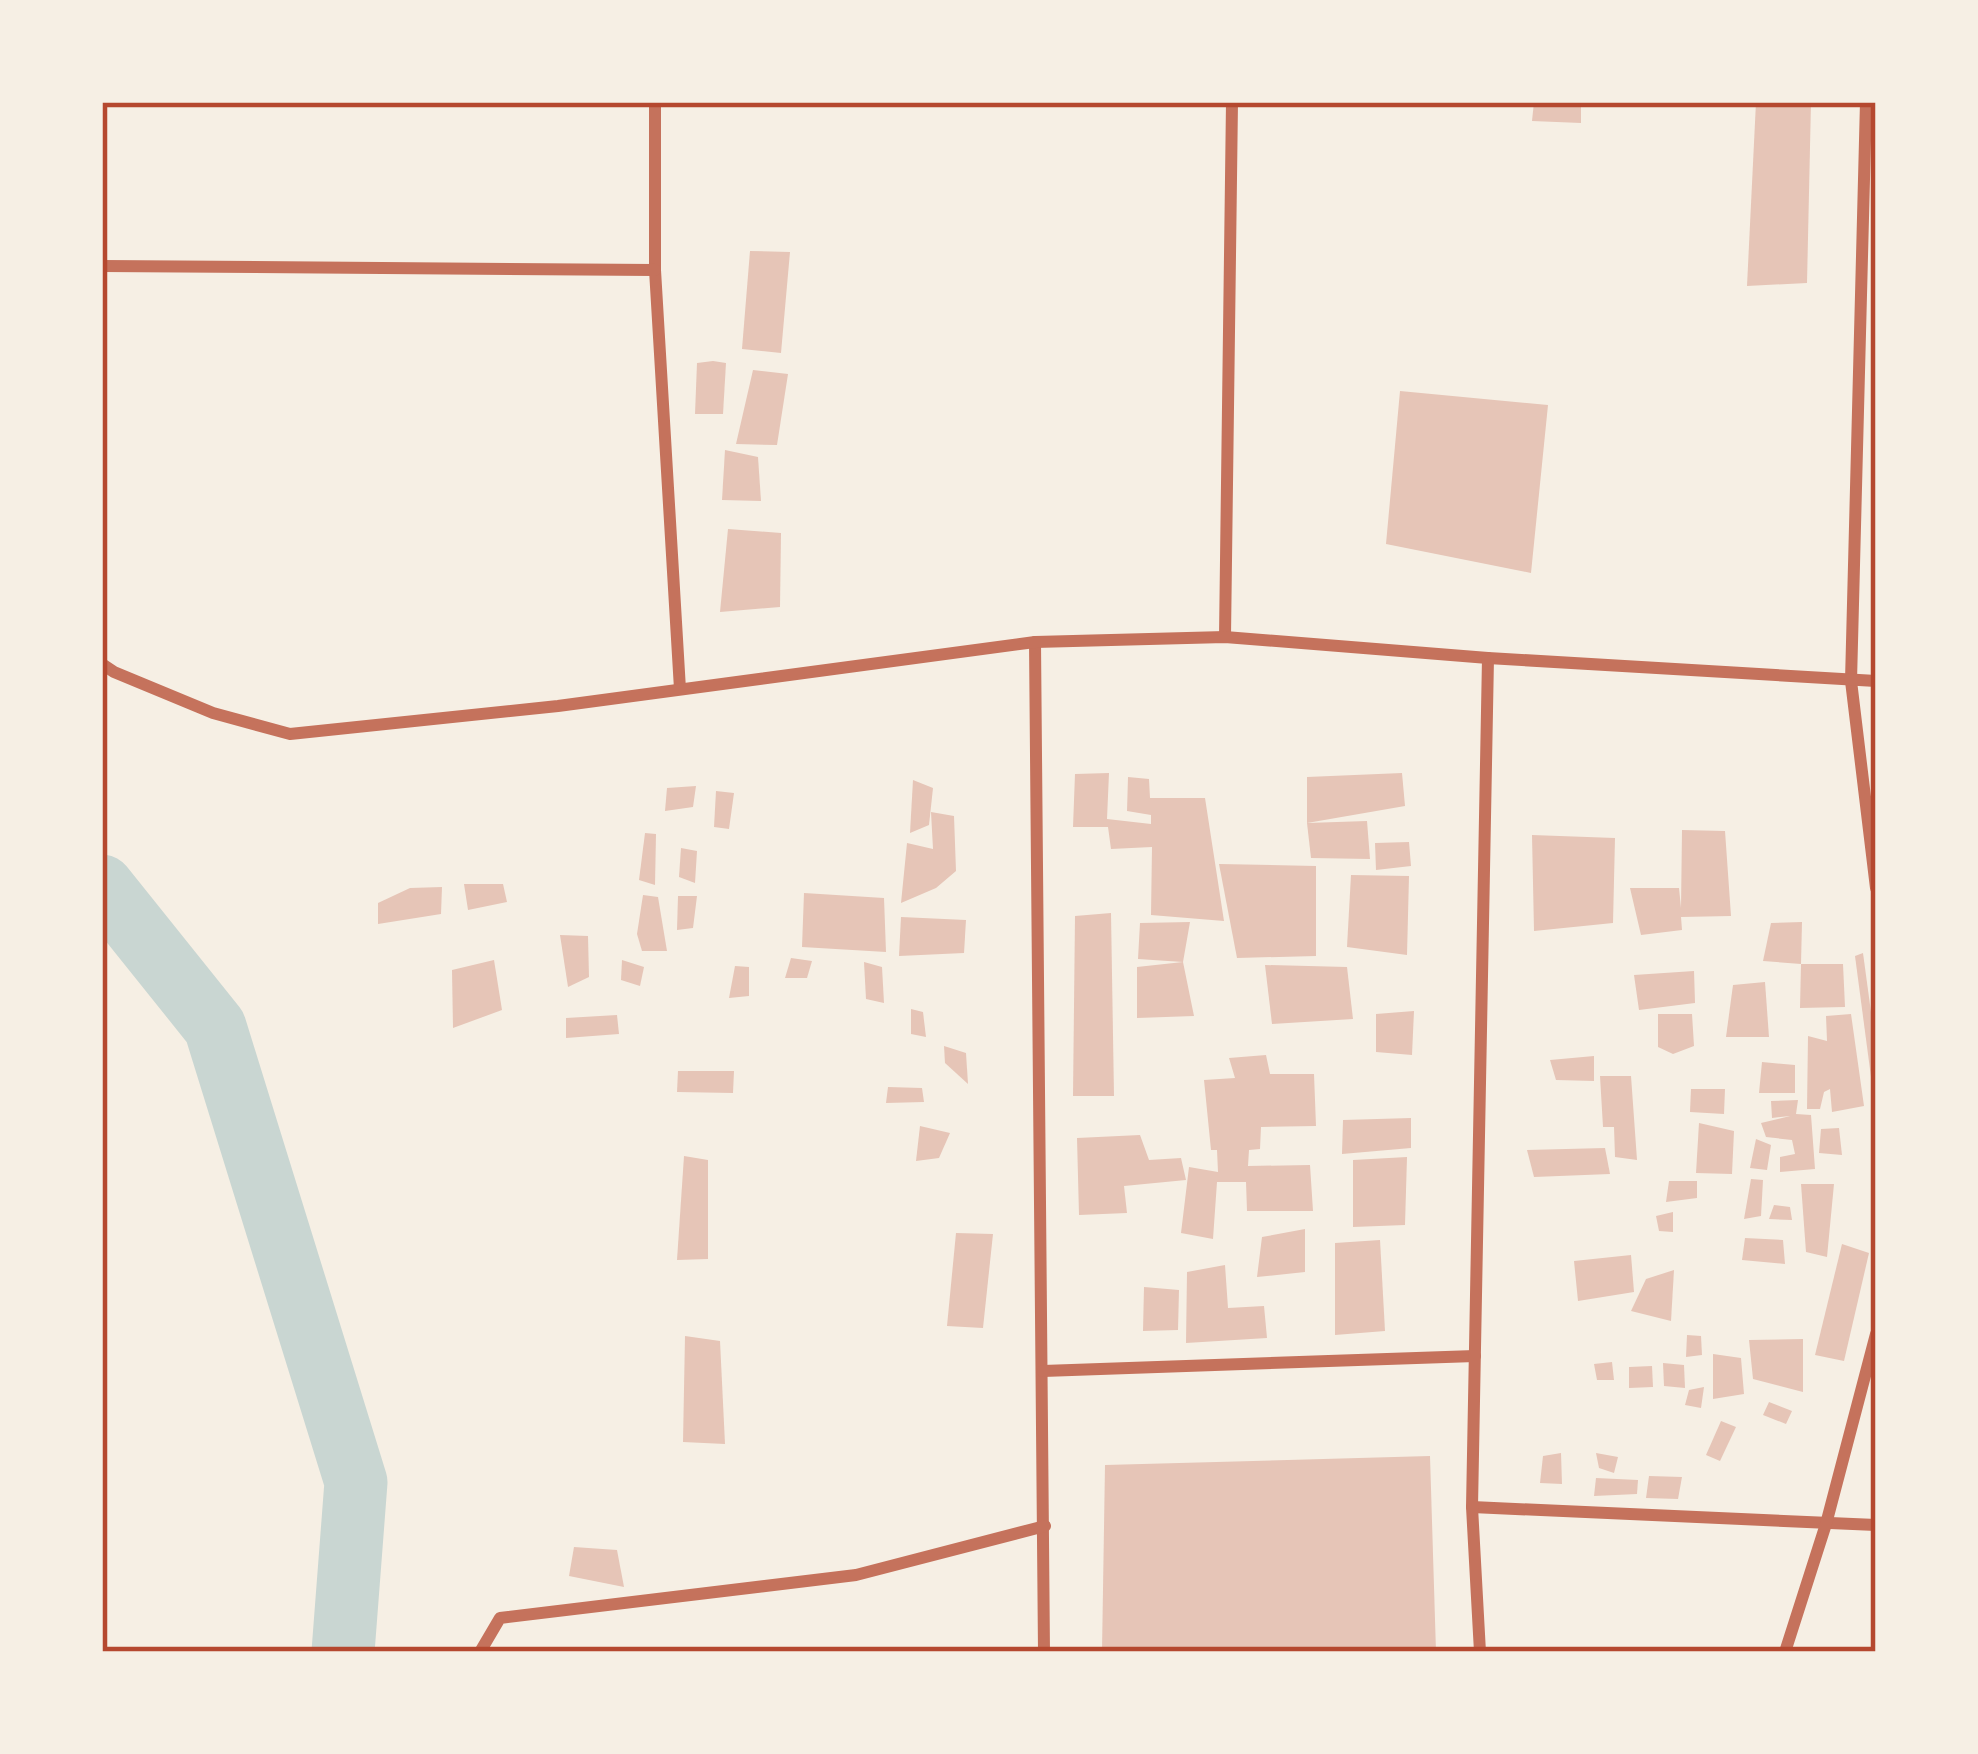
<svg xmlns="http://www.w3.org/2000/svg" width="1978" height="1754" viewBox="0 0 1978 1754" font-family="'Sofia Sans Condensed',sans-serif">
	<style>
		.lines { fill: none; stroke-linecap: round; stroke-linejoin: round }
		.river { stroke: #c9d6d2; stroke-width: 63 }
		.building { fill: #e6c5b7 }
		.minor { stroke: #c5725c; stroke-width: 12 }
		.neatline { fill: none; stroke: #b5482f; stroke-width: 4.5 }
	</style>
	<rect width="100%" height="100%" fill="#f6efe4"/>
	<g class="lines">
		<!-- river -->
		<polyline class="river" points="102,886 215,1027 356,1482 343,1652"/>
	</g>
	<!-- building -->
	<g class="building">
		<polygon points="1534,102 1581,102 1581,123 1532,121"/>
		<polygon points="1756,102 1811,102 1807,283 1747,286"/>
		<polygon points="750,251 790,252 781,353 742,349"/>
		<polygon points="713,361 726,363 723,414 695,414 697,363"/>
		<polygon points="753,370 788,374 777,445 736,444"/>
		<polygon points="1400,391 1548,405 1531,573 1386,544"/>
		<polygon points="725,450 758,457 761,501 722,500"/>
		<polygon points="728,529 781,533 780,607 720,612"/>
		<polygon points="1109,773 1107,819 1151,824 1151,815 1127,811 1128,777 1149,779 1150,798 1205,798 1224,921 1151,915 1152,847 1111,849 1108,827 1073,827 1075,774"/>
		<polygon points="1402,773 1405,806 1307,823 1307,777"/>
		<polygon points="913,780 933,788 929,825 910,833"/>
		<polygon points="696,786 693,807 665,811 667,788"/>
		<polygon points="716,791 734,793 729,829 714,827"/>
		<polygon points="931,812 954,816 956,871 936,888 901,903 907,843 933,849"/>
		<polygon points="1367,821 1370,859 1311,858 1307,823"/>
		<polygon points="1682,830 1725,831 1731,916 1681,917 1682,930 1641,935 1630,888 1679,888 1681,908"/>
		<polygon points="645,833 656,834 655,885 639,880"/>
		<polygon points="1532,835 1615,838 1613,923 1534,931"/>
		<polygon points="1409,842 1411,866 1376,870 1375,843"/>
		<polygon points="681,848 697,851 695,883 679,877"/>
		<polygon points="1219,864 1316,866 1316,956 1237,958"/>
		<polygon points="1351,875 1409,876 1407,955 1347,947"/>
		<polygon points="464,884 503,884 507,902 468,910"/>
		<polygon points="442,887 441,914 378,924 378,903 410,888"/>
		<polygon points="804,893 884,898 886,952 802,947"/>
		<polygon points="643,895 658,897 667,951 642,951 637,934"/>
		<polygon points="678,896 697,896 693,928 677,930"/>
		<polygon points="1111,913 1114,1096 1073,1096 1075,916"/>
		<polygon points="901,917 966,920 964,953 899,956"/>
		<polygon points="1190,922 1183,962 1194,1016 1137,1018 1137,967 1183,962 1138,959 1140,923"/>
		<polygon points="1802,922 1801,964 1763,961 1771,923"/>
		<polygon points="560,935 588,936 589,977 568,987"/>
		<polygon points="1863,953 1876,1049 1876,1092 1873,1092 1855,956"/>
		<polygon points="791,958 812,961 807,978 785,978"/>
		<polygon points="494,960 502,1010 453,1028 452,970"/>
		<polygon points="622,960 644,967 640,986 621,980"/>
		<polygon points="864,962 882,967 884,1003 866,999"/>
		<polygon points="1801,964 1843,964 1845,1007 1800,1008"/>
		<polygon points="1265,965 1347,967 1353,1019 1272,1024"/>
		<polygon points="735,966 749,967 749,996 729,998"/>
		<polygon points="1694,971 1695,1003 1639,1010 1634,975"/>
		<polygon points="1765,982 1769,1037 1726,1037 1733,985"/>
		<polygon points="911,1009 923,1012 926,1037 911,1034"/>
		<polygon points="1414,1011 1412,1055 1376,1052 1376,1014"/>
		<polygon points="1658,1014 1692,1014 1694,1046 1673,1054 1658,1047"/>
		<polygon points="1851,1014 1864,1106 1832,1112 1830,1089 1824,1092 1820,1109 1807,1109 1808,1036 1827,1041 1826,1016"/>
		<polygon points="617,1015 619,1034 566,1038 566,1018"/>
		<polygon points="944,1046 966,1053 968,1084 945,1063"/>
		<polygon points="1266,1055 1270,1074 1314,1074 1316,1126 1261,1127 1260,1149 1249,1150 1248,1166 1310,1165 1313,1211 1247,1211 1246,1182 1217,1182 1213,1239 1181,1233 1189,1167 1218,1172 1217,1150 1211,1150 1204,1080 1235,1078 1229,1058"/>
		<polygon points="1594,1056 1594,1081 1556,1080 1550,1060"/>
		<polygon points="1762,1062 1795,1065 1795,1093 1759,1093"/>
		<polygon points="678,1071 734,1071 733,1093 677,1092"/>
		<polygon points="1600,1076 1631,1076 1637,1160 1615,1157 1614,1127 1603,1127"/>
		<polygon points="888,1087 922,1088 924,1102 886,1103"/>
		<polygon points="1691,1089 1725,1089 1724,1114 1690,1112"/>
		<polygon points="1798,1100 1796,1114 1811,1115 1815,1169 1780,1172 1780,1157 1795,1154 1792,1140 1766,1137 1761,1123 1790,1116 1772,1118 1771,1101"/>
		<polygon points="1411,1118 1411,1148 1342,1154 1343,1120"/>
		<polygon points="1699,1123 1734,1131 1732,1174 1696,1173"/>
		<polygon points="920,1126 950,1133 939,1158 916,1161"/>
		<polygon points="1839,1128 1842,1155 1819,1153 1821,1129"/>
		<polygon points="1140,1135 1149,1160 1181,1158 1186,1180 1124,1186 1127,1213 1079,1215 1077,1138"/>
		<polygon points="1756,1139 1771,1145 1767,1170 1750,1168"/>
		<polygon points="1605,1148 1610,1174 1534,1177 1527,1150"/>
		<polygon points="684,1156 708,1160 708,1259 677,1260"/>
		<polygon points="1407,1157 1405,1225 1353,1227 1353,1160"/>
		<polygon points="1751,1179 1763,1180 1761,1216 1744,1219"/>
		<polygon points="1669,1181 1697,1181 1697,1198 1666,1202"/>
		<polygon points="1801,1184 1834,1184 1827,1257 1806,1252"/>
		<polygon points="1774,1205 1790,1207 1792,1220 1769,1219"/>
		<polygon points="1673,1212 1673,1232 1659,1231 1656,1216"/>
		<polygon points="1305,1229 1305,1272 1257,1277 1262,1237"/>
		<polygon points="956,1233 993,1234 983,1328 947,1326"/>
		<polygon points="1745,1238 1783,1240 1785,1264 1742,1260"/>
		<polygon points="1380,1240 1385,1331 1335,1335 1335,1243"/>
		<polygon points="1842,1244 1869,1253 1844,1361 1815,1355"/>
		<polygon points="1631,1255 1634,1292 1578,1301 1574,1261"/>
		<polygon points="1225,1265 1228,1308 1264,1306 1267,1338 1186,1343 1187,1272"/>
		<polygon points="1674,1270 1671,1321 1631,1311 1646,1279"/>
		<polygon points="1144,1287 1179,1290 1178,1330 1143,1331"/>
		<polygon points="1687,1335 1701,1336 1702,1355 1686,1357"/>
		<polygon points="685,1336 720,1341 725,1444 683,1442"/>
		<polygon points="1803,1339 1803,1392 1753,1379 1749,1340"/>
		<polygon points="1713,1354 1741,1358 1744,1394 1713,1399"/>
		<polygon points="1612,1362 1614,1380 1597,1380 1594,1364"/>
		<polygon points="1663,1363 1684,1365 1685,1388 1664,1386"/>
		<polygon points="1652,1366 1653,1387 1629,1388 1629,1367"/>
		<polygon points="1704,1387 1701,1408 1685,1405 1689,1390"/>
		<polygon points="1769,1402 1792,1411 1786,1424 1763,1415"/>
		<polygon points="1721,1421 1736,1427 1720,1461 1706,1455"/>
		<polygon points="1561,1453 1562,1484 1540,1483 1543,1456"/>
		<polygon points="1596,1453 1618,1457 1614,1473 1599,1468"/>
		<polygon points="1430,1456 1436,1652 1102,1652 1105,1465"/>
		<polygon points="1649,1476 1682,1477 1678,1499 1646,1498"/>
		<polygon points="1596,1478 1638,1480 1637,1494 1594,1496"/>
		<polygon points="574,1547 617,1550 624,1587 569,1576"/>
	</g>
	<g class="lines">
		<!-- minor -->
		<g class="minor">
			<polyline points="655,102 655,270 680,689"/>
			<polyline points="1866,102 1851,681 1876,888"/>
			<polyline points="102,266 655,270"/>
			<polyline points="1225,637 1232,102"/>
			<polyline points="1035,642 1044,1652"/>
			<polyline points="102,664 114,672 213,713 290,734 558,706 1035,642 1225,637 1488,658 1876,681"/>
			<polyline points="1043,1371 1475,1356"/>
			<polyline points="1472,1507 1876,1525"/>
			<polyline points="480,1652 500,1618 856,1575 1045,1526"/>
			<polyline points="1480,1652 1472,1507 1488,658"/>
			<polyline points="1785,1652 1826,1524 1876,1334"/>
		</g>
	</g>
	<!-- border -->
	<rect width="1978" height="1754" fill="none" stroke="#f6efe4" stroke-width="210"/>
	<rect x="105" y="105" width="1768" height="1544" class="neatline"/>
</svg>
